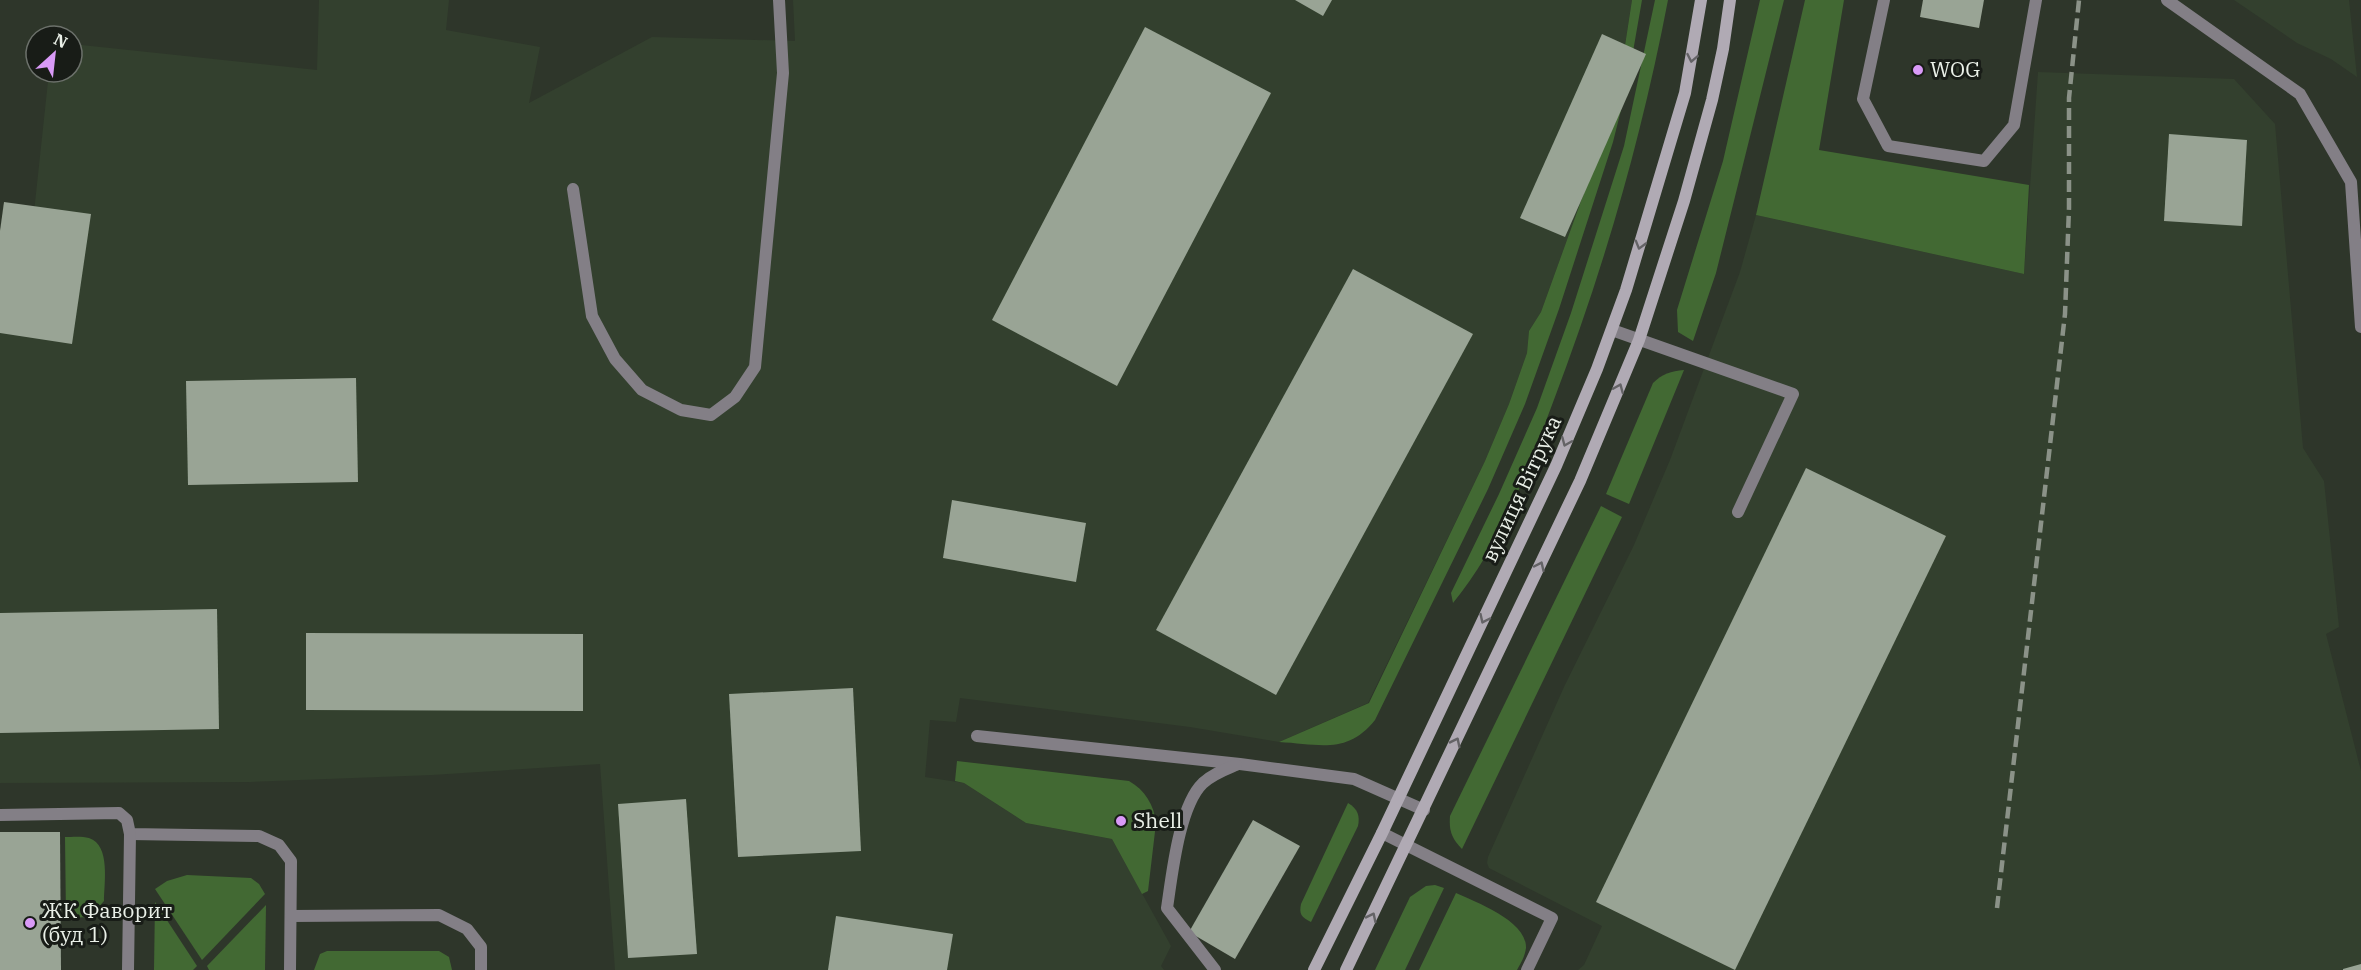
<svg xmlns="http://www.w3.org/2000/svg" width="2361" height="970" viewBox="0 0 2361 970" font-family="'IBM Plex Serif',serif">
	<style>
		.built { fill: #33402e }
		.green { fill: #426933 }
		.building { fill: #99a495 }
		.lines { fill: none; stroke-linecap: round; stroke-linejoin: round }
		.lane { stroke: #837f86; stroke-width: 12 }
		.street { stroke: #837f86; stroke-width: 12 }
		.secondary { stroke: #b0aab4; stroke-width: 12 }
		.rail { stroke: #8b9288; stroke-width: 4.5; stroke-dasharray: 12 6; stroke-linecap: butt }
		.oneway { stroke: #646366 }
		.poi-dot { fill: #d99af7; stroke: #181c17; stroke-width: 2 }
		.labels { text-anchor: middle; stroke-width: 6; stroke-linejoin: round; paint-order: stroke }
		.poi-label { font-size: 21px; fill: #eaf0e8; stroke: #181c17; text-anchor: start }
		.street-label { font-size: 21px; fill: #eaf0e8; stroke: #181c17 }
	</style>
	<rect width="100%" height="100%" fill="#2e362a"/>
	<!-- built -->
	<g class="built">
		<polygon points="319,0 449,0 446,30 540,47 529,103 652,37 795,41 793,0 1632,0 1616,104 1541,312 1529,331 1527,353 1509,404 1485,461 1368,703 1279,742 1190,727 960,698 956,722 930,720 925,777 964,783 1026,823 1112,839 1171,946 1161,966 1164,970 615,970 600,764 432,775 250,782 0,783 0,228 32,231 49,72 72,72 72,44 317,70"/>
		<polygon points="2234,0 2349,0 2357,77 2331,59 2297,43"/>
		<polygon points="2038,72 2234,79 2275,124 2303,448 2324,481 2339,627 2326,634 2361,771 2361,970 1578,970 1584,965 1602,926 1489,868 1487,863 1488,857 1564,687 1634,545 1670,460 1740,272 1756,215 2024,274"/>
	</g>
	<!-- green -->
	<g class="green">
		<path d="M1632,0H1642L1627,86L1613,142L1559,309L1525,404L1488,489L1375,720C1347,755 1319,744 1279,742L1369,703L1485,461L1509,404L1527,353L1529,331L1541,312L1616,104Z"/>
		<path d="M1655,0H1668C1641,141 1603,271 1552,405C1526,474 1500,546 1453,603L1451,593L1499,494L1537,408L1571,313L1624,146Z"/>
		<polygon points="1760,0 1784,0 1716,273 1693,341 1678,332 1677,310 1723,161"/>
		<polygon points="1805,0 1844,0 1819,150 2029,185 2024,274 1756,215"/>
		<path d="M1684,370L1629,504L1606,494L1653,383C1662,374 1671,371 1684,370Z"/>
		<path d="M1601,506L1622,517L1462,849C1451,838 1449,830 1450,816Z"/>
		<path d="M957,761L1129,781C1145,790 1154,805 1156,823L1148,891L1142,894L1112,839L1026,823L964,783L955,781Z"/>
		<path d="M1348,803C1358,809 1360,816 1358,826L1311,922C1301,917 1299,914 1301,904Z"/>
		<path d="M65,837C72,837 82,836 89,838C111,845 104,884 104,901L90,917L66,918Z"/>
		<polygon points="187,875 251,878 259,884 265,894 202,960 155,889 167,881"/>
		<polygon points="1435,885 1444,888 1405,970 1375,970 1410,897 1426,886"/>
		<path d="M1456,893C1476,902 1527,921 1526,948C1525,956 1521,963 1517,970H1419Z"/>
		<polygon points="155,902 197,966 193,970 154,970"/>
		<polygon points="266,905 265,970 209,970 207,966"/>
		<polygon points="327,951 439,951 449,957 452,970 314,970 320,954"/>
	</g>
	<!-- building -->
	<g class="building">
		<polygon points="1295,0 1332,0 1323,16"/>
		<polygon points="1923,0 1984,0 1979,28 1920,17"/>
		<polygon points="1145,27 1271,93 1117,386 992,320"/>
		<polygon points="1602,34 1646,54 1565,237 1520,218"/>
		<polygon points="2169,134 2247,140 2242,226 2164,221"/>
		<polygon points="4,202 91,214 72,344 0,333 0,231"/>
		<polygon points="1353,269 1473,334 1276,695 1156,630"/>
		<polygon points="356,378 358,482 188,485 186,381"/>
		<polygon points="1806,468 1946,536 1735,970 1596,902"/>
		<polygon points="952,500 1086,523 1076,582 943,558"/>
		<polygon points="217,609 219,729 0,733 0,613"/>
		<polygon points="306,633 583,634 583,711 306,710"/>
		<polygon points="853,688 861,851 738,857 729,694"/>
		<polygon points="686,799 697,954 628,958 618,804"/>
		<polygon points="1253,820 1300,846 1235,959 1189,932"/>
		<polygon points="0,832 60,832 61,970 0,970"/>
		<polygon points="836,916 953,934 947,970 828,970"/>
		<polygon points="2361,964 2361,970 2343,970 2343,969"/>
	</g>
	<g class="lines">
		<!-- lane -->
		<g class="lane">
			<polyline points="1884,0 1863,99 1888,146 1984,161 2014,125 2036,0"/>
			<polyline points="573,189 592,316 615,359 642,390 681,410 711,415 735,397 755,367 783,73 779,0"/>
			<polyline points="1612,330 1793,394 1738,512"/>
			<polyline points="977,736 1240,764 1354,779 1424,810"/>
			<polyline points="0,815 119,813 127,820 130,834 259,836 279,845 291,861 290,970"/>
			<polyline points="1382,833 1552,918 1527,970"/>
			<polyline points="291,916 439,915 467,929 481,947 481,970"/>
			<polyline points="128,970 130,834"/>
			<path d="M1215,970L1167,908C1172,875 1179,806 1203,783C1213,774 1224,770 1236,765"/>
		</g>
		<!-- street -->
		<polyline class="street" points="2167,0 2300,94 2351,182 2361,327"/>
		<!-- secondary -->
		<g class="secondary">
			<polyline points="1314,970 1382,833 1556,466 1597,369 1626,290 1685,93 1701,0"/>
			<polyline points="1346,970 1580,481 1639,340 1684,201 1712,100 1723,49 1730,0"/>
		</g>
		<!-- rail -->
		<polyline class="rail" points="1997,908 2065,314 2069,208 2069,98 2079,0"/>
	</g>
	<!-- one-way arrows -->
	<defs><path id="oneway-chevron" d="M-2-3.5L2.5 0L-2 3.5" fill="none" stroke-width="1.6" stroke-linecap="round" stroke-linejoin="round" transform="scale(1.5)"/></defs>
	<g class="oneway">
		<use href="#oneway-chevron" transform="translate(1692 58) rotate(101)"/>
		<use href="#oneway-chevron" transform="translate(1640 245) rotate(106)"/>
		<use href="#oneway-chevron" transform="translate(1619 388) rotate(-67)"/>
		<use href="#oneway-chevron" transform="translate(1566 442) rotate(113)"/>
		<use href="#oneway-chevron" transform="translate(1540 566) rotate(-65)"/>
		<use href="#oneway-chevron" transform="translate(1484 619) rotate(115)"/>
		<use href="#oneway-chevron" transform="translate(1456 742) rotate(-64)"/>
		<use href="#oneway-chevron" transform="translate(1372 917) rotate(-64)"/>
	</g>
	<!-- markers -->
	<g class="poi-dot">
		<circle cx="1918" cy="70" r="6"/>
		<circle cx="1121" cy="821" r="6"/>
		<circle cx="30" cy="923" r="6"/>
	</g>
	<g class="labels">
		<!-- poi labels -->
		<g class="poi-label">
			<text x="1930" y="77">WOG</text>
			<text x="1133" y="828">Shell</text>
			<text x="42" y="918">ЖК Фаворит<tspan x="42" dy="24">(буд 1)</tspan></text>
		</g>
		<!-- street labels -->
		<g class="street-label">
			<text transform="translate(1522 489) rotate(-65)" y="7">вулиця Вітрука</text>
		</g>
	</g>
	<!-- north arrow -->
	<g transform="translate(54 54) rotate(27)"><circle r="28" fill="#181c17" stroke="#6c716b" stroke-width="1.5"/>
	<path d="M0-4.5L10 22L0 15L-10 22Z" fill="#d99af7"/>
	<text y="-9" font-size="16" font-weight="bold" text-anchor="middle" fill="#eaf0e8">N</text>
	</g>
</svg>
